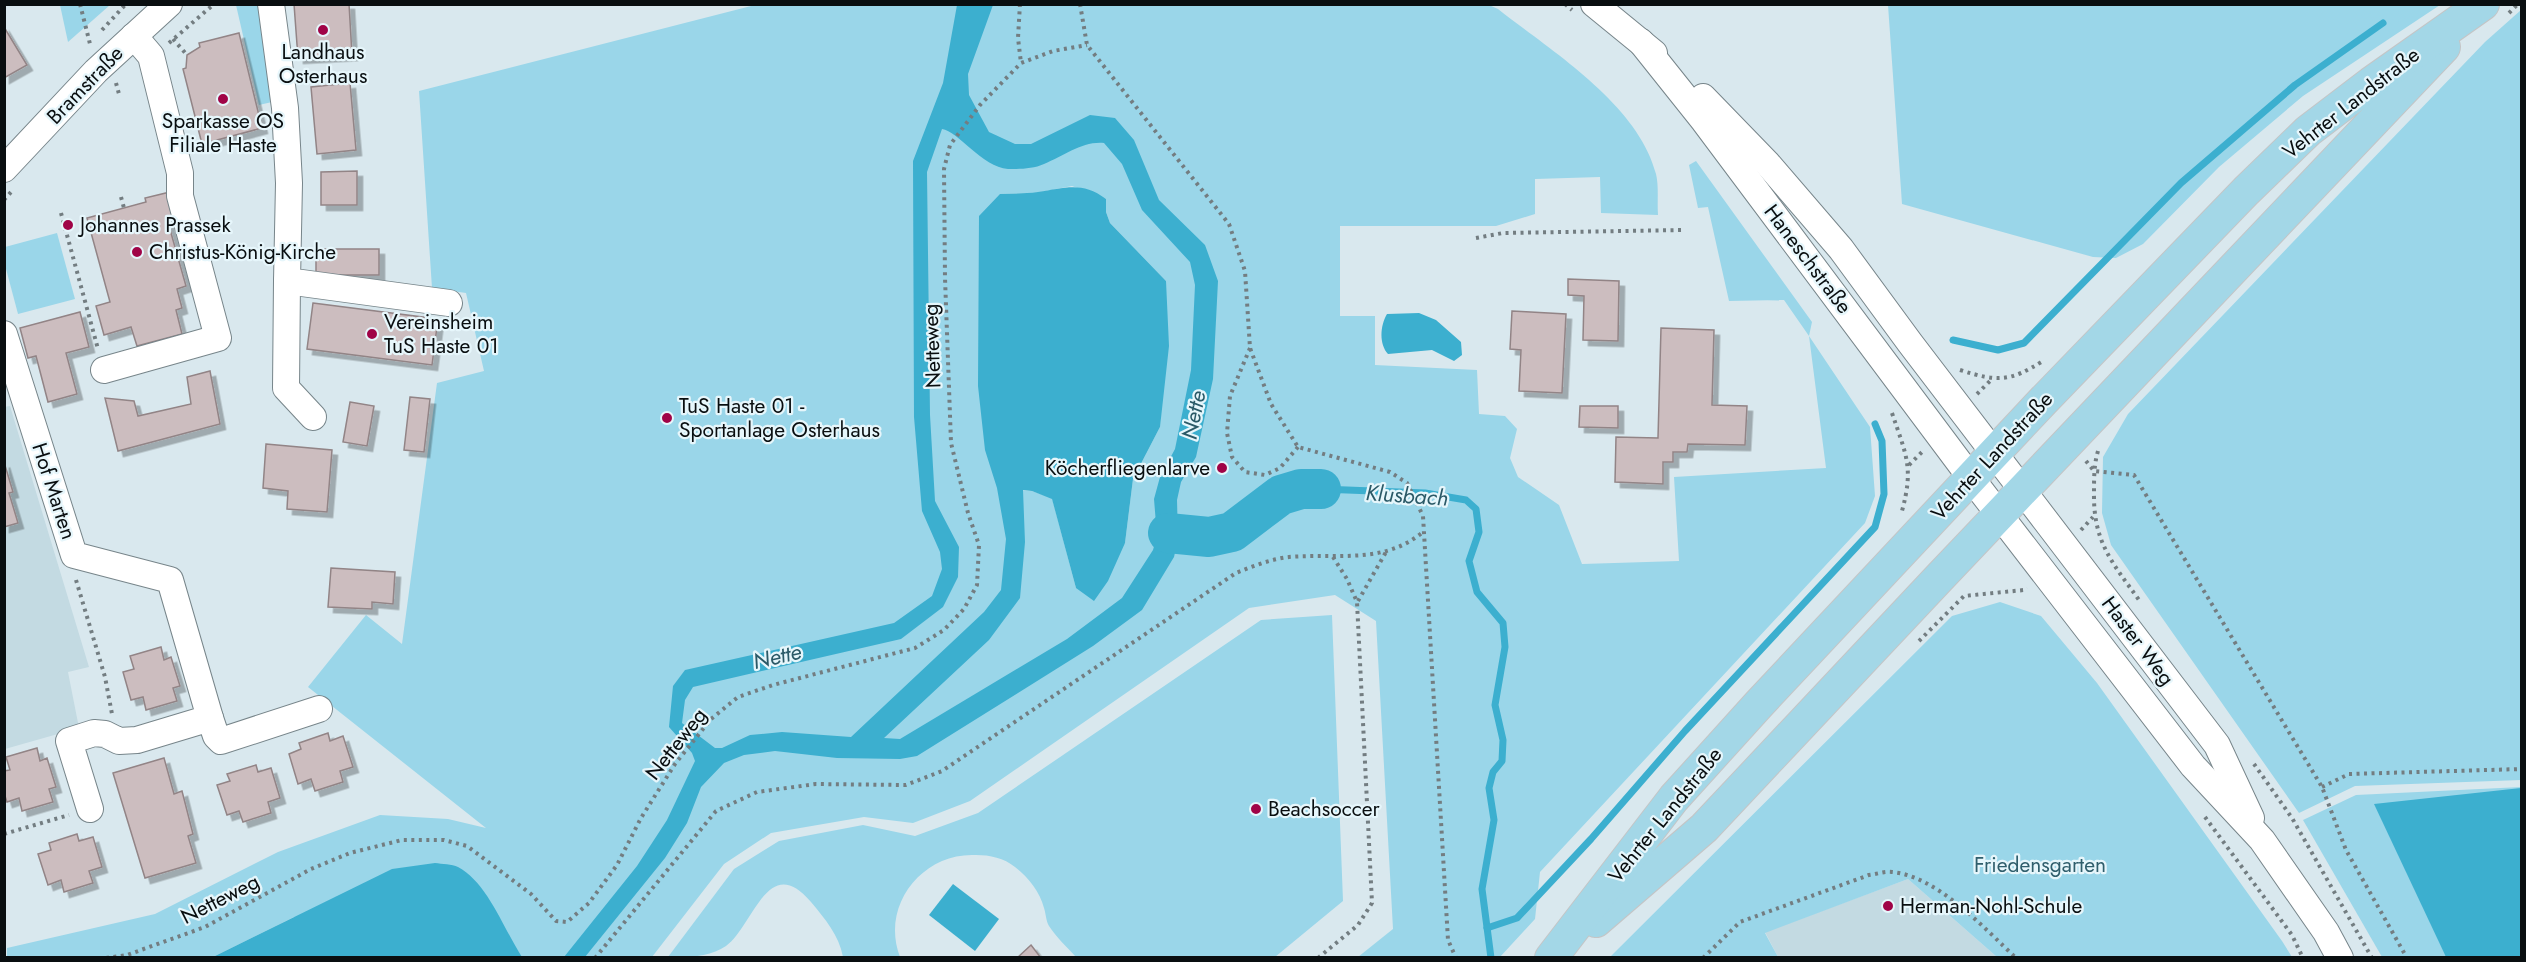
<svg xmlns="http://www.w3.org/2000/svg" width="2526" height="962" viewBox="0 0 2526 962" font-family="Jost,sans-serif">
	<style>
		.built { fill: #c3dae2 }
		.green { fill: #9ad6e9; fill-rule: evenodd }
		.water { fill: #3cafcf; fill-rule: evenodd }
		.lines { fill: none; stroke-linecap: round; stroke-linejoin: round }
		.stream { stroke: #3cafcf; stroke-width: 7 }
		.river { stroke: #3cafcf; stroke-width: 40 }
		.building { fill: #ccbdbf; stroke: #928486; stroke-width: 1.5; filter: url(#shadow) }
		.minor-casing { stroke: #77858a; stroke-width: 28 }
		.major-casing { stroke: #c4c5c6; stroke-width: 34 }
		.path { stroke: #737d81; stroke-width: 4; stroke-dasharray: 3 4.5; stroke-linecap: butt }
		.minor { stroke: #fff; stroke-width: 26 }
		.major { stroke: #a3d7e7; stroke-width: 32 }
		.poi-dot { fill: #a00447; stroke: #e6f6fb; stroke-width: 2 }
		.labels { text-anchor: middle; stroke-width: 4.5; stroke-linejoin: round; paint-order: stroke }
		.poi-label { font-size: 21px; fill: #090e10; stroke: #e6f6fb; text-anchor: start }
		.street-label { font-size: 21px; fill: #090e10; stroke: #e6f6fb }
		.park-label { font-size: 21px; fill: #2f5e6c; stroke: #e6f6fb }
		.water-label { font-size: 22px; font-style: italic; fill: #2a5967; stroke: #e6f6fb }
	</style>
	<defs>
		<filter id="shadow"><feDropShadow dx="5.5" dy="5.5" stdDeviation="0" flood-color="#0004"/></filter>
	</defs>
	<rect width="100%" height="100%" fill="#d9e8ee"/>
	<!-- built -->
	<g class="built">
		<polygon points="10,406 89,667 68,672 79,728 5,749 4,407"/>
		<polygon points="1908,879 1997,957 1778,957 1765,932"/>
	</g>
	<!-- green -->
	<g class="green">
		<polygon points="60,5 60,4 110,5 68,42"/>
		<polygon points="236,5 261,5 272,102 259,105"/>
		<path d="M755,5H1489L1498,9C1551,51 1638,104 1656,174C1659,186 1657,202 1658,215L1601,213L1600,177L1535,179V214L1496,226H1340V316H1375V365L1477,370L1479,414L1505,416L1517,429L1510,458L1518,477L1559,505L1582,564L1679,561L1674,477L1826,468L1809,336L1784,300L1729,301L1708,207L1698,208L1689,165L1696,161L1812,322L1809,336L1870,427L1875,496L1865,523L1540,872L1535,919L1500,957H1358L1393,929L1376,621L1335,595L1249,608L970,801L913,823L864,817L771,833L724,864L652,957H522L508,936L294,917L213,957L7,958V948L155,914L278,852L380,815L448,819L486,828L308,687L366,615L402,644L437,383L484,371L466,293L432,288L419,91ZM1072,186L1106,199V212L1110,223L1166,281L1160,427L1133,479L1125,543L1076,588L1052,498L1032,491L997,488L1000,194L1036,193Z"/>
		<polygon points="1888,5 1888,4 2440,5 2303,96 2219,167 2143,244 2116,258 2093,257 1902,204"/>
		<polygon points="2521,10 2521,780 2355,786 2299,813 2111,545 2102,513 2103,457 2128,414 2485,42"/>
		<polygon points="57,233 75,299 18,314 5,265 5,247"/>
		<polygon points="2000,602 2041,616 2097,683 2282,941 2292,957 1997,957 1908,879 1765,933 1778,957 1610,957 1952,616"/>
		<path d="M1332,615L1343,901L1275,957H1076C1067,947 1056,937 1049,926C1046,921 1046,914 1044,908C1040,892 1028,877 1015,867C1004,858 990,855 976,855C923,852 880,905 900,957H843C839,935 825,919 811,902C768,851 754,925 726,946C710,957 687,958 668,957L734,869L779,841L863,825L915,836L978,813L1261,620Z"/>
		<polygon points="2521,787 2521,957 2382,957 2303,820 2356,795"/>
	</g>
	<!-- water -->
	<g class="water">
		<path d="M957,5H993L968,74L969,95L989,132L1015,144H1031L1090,115L1115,118L1134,140L1159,200L1205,245L1218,281L1213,379L1196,457L1181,482L1177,500L1178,539L1174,557L1142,610L1093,646L917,756L900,759L837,758L775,751L744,755L724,763L701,787L687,823L665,858L585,957H564L637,866L667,820L695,761L692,753L669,727L673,686L685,670L894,623L932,596L942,569L940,552L922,511L914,417L913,161L943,83ZM942,129C958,131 982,167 1008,169C1020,169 1033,169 1044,164C1064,156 1082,141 1104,143L1122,164L1142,210L1190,262L1195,285L1191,370L1175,449L1160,477L1154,499L1157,536L1153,550L1122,598L1067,639L900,739L884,738L989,640L1020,598L1025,542L1023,490L1032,491L1052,499L1076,588L1094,601L1108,581L1125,543L1133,479L1160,427L1169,346L1166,281L1110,223L1106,212V199C1082,181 1065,188 1038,192C1026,194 1013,193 1000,194L979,216L978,386L985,450L997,488L1006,539L1001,590L984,612L851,737L782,732L750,735L722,748H715L682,723L685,700L693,687L901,639L943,607L958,577L959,547L935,501L930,415L927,172Z"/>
		<path d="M1419,313L1436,320L1461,342L1462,355L1454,361L1432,350L1388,354C1379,344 1380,326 1387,314Z"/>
		<polygon points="2521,788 2521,957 2446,957 2374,804"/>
		<path d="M435,863C442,864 452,864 458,867C488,883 504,930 522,957H213L392,869Z"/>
		<polygon points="953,884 999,919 975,951 929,915"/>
	</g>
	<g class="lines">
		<!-- stream -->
		<g class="stream">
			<polyline points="1953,340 1998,350 2024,343 2181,183 2295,85 2383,23"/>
			<polyline points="1321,489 1425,493 1466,500 1476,509 1479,532 1469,561 1477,592 1503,623 1505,647 1495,705 1503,740 1502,761 1493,772 1489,788 1494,820 1482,889 1491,958"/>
			<polyline points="1487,928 1517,918 1591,839 1685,731 1875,527 1884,494 1882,441 1875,424"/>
		</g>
		<!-- river -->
		<polyline class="river" points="1168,533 1209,537 1232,532 1281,495 1301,489 1321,489"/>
	</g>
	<!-- building -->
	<g class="building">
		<polygon points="294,4 349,4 352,55 298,58"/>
		<polygon points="4,27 27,65 4,78"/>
		<polygon points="239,33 262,128 202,144 183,69 186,68 187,55 200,47 199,43"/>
		<polygon points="350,83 356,150 317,154 311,87"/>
		<polygon points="357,171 357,205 321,205 321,172"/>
		<polygon points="170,192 176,216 167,219 186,286 177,289 182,308 176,310 182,334 137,346 131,327 104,335 96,306 110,302 87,218 146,202 145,198"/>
		<rect x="316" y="249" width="63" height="26"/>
		<polygon points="1568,279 1619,281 1618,341 1583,340 1584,296 1568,295"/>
		<polygon points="313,303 438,319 432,365 307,349"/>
		<polygon points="1512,311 1566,314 1562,393 1519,391 1521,350 1510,349"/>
		<polygon points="80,312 89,347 66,353 77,394 48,402 36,356 28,358 20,328"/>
		<polygon points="1661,328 1714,330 1712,405 1747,406 1745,445 1688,444 1687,452 1673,452 1673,462 1663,462 1663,484 1615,482 1616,437 1658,438"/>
		<polygon points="210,371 220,424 118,451 105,398 134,401 138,416 191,404 187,377"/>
		<polygon points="410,397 430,399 424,452 404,450"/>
		<polygon points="350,402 374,406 367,446 343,442"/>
		<polygon points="1580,406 1618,406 1618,428 1579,427"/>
		<polygon points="266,444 332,450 327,512 287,509 288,491 263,488"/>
		<polygon points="4,462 13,492 9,493 18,523 4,527"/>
		<polygon points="331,568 395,572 393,604 372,602 372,609 328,607"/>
		<polygon points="161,647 164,660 171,657 180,686 173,688 177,701 146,710 143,697 131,700 123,672 134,669 130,656"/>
		<polygon points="328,733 330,741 343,736 353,767 340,771 343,782 315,791 311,779 298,784 289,754 301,749 299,743"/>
		<polygon points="37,748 40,761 47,758 56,787 49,789 53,802 22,811 19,798 7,802 4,793 4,771 10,770 6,757"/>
		<polygon points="164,758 174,794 182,791 193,834 188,836 196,863 145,878 113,773"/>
		<polygon points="256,765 258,772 271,768 280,798 268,802 271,813 243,822 239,811 227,815 217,785 230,781 227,774"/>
		<polygon points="77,834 79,841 93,837 102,867 89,871 93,883 64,892 61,880 48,885 38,854 51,850 49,843"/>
		<polygon points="1031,945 1041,958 1017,958"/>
	</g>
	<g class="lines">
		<defs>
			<g id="minor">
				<polyline points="271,4 285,108 289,183 287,281 449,303"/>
				<polyline points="1594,4 1654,53"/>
				<polyline points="1641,42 1704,121 1971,478 2193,766 2262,840 2326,932 2340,958"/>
				<polyline points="1703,97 1767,163 1841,249 1910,343 2217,745 2251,818"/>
				<polyline points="4,169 96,71 169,4"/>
				<polyline points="287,281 286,388 313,417"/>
				<polyline points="4,334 74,555 170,580 210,718 137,740 119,741 105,734 94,733 69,741 90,809"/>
				<polyline points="104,370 218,338 180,196 180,173 151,56 134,36"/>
				<polyline points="210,718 216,736 221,741 319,709"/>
			</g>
			<g id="major">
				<polyline points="1596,921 1704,828 1940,577 2444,47"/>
				<polyline points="1551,958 1674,798 1759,704 2043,401 2246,191 2308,131 2371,83 2483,4"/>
			</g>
		</defs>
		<!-- minor casing -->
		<use href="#minor" class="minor-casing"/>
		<!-- major casing -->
		<use href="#major" class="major-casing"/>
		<!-- path -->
		<g class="path">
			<polyline points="80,4 90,44"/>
			<polyline points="1020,4 1018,38 1021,63"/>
			<polyline points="1080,4 1087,45 1229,224 1245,271 1250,348 1271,404 1298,447 1390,472 1407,483 1423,516 1448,940 1456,958"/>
			<polyline points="1565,4 1572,10"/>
			<polyline points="2509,13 2518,4"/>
			<polyline points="102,30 126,4"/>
			<polyline points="173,39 187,55"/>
			<polyline points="169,43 214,4"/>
			<polyline points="116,83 119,94"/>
			<polyline points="121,197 124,208"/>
			<polyline points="4,200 11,192"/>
			<polyline points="61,213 98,349"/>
			<polyline points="1476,238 1503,233 1681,230"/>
			<polyline points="1250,348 1230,396 1227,433 1232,457 1245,472 1265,475 1280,468 1298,447"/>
			<path d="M1960,370C1998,382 2009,382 2043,361"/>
			<polyline points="1977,394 1991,380"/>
			<path d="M1892,413C1906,455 1914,467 1902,511"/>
			<path d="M2098,451C2094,464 2094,478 2094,492C2093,542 2112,562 2139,600"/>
			<polyline points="2086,461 2094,471 2134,475 2322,787 2346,850 2407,958"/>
			<polyline points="1909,465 1922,452"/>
			<polyline points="2081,530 2093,517"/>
			<polyline points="76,580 105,677 112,714"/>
			<polyline points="1358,601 1386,552"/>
			<polyline points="1919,641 1964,596 2024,590 2027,588"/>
			<polyline points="2254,764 2292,818 2372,958"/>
			<polyline points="2322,787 2349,774 2522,769"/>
			<polyline points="2205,817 2292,935 2303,958"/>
			<polyline points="4,834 69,815"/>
			<polyline points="106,958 127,955 205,927 311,869 350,853 402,840 444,840 467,846 531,894 556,921 567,922 589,903 617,865 641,818 675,764 711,719 738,697 773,685 915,648 944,630 964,609 977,585 979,545 968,513 951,443 945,278 944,169 950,145 980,105 1021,63 1053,51 1087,45"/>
			<path d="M595,958L716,811L757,792L816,784L906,785L942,771L1236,573C1253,566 1271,559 1289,557C1337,553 1383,565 1423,532"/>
			<polyline points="1318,958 1358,925 1372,903 1357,602 1347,579 1333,557"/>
			<path d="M1703,958L1740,922L1869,875C1877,874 1885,871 1892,872C1937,876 1984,928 2016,958"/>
		</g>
		<!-- minor -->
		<use href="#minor" class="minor"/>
		<!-- major -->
		<use href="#major" class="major"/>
	</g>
	<!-- markers -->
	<g class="poi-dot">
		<circle cx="323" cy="30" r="6"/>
		<circle cx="223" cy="99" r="6"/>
		<circle cx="68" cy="225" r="6"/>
		<circle cx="137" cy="252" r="6"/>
		<circle cx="372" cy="334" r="6"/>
		<circle cx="667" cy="418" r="6"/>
		<circle cx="1222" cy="468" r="6"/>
		<circle cx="1256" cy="809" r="6"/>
		<circle cx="1888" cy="906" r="6"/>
	</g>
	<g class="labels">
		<!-- poi labels -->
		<g class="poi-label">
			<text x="323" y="59" text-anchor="middle">Landhaus<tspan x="323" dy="24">Osterhaus</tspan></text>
			<text x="223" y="128" text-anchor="middle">Sparkasse OS<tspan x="223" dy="24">Filiale Haste</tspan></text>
			<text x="80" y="232">Johannes Prassek</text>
			<text x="149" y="259">Christus-König-Kirche</text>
			<text x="384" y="329">Vereinsheim<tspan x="384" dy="24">TuS Haste 01</tspan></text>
			<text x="679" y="413">TuS Haste 01 -<tspan x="679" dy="24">Sportanlage Osterhaus</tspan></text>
			<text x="1210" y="475" text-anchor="end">Köcherfliegenlarve</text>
			<text x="1268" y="816">Beachsoccer</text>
			<text x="1900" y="913">Herman-Nohl-Schule</text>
		</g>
		<!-- street labels -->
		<g class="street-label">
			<text transform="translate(85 85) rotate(-46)" y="7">Bramstraße</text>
			<text transform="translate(2351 103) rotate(-38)" y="7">Vehrter Landstraße</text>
			<text transform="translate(1808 259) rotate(53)" y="7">Haneschstraße</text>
			<text transform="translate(932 346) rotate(-92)" y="7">Netteweg</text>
			<text transform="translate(1992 456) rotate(-47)" y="7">Vehrter Landstraße</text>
			<text transform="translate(54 491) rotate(72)" y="7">Hof Marten</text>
			<text transform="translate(2138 641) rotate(53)" y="7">Haster Weg</text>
			<text transform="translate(676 744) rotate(-52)" y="7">Netteweg</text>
			<text transform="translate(1665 815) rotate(-51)" y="7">Vehrter Landstraße</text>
			<text transform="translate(220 899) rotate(-27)" y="7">Netteweg</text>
		</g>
		<!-- park labels -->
		<g class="park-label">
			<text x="2040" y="872">Friedensgarten</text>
		</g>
		<!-- water labels -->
		<g class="water-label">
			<text transform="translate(1193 415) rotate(-79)" y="8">Nette</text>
			<text transform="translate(1407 495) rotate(4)" y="8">Klusbach</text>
			<text transform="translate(777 656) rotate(-13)" y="8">Nette</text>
		</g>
	</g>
	<!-- border -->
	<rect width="2526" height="962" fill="none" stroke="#090e10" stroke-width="12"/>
</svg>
